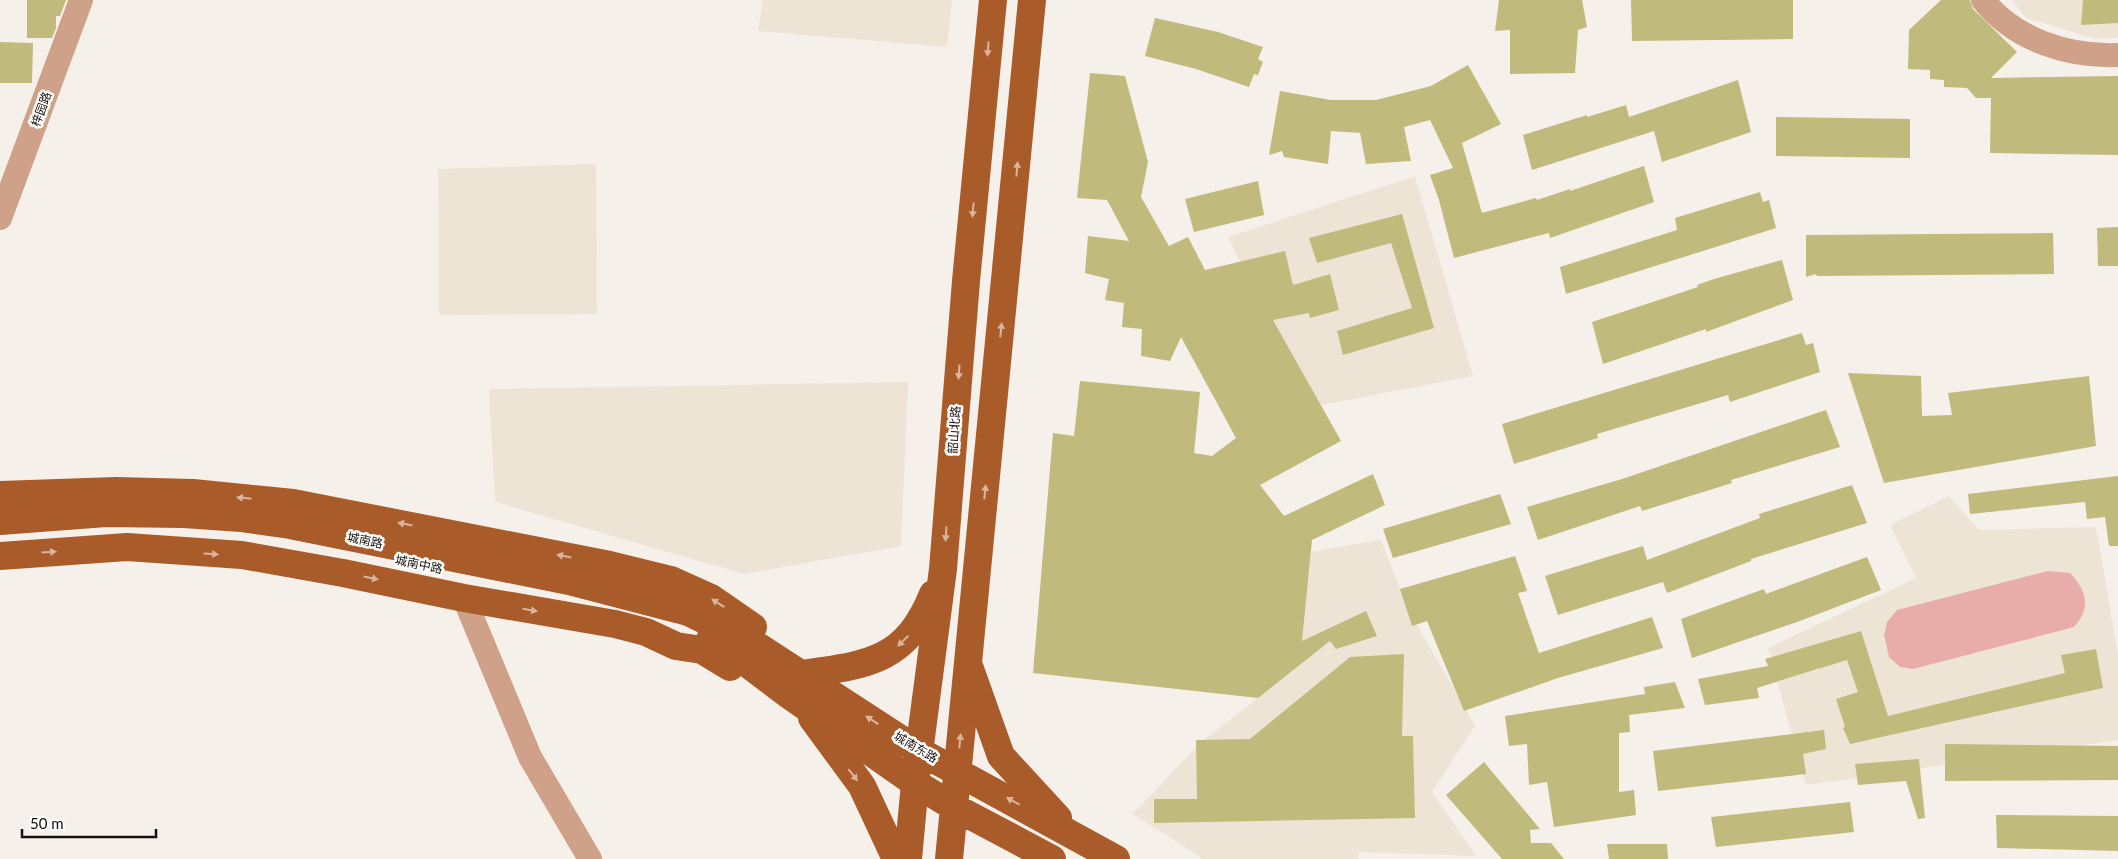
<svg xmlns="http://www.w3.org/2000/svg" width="2118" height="859" viewBox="0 0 2118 859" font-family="Lato,'Noto Sans SC',sans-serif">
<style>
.built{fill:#eee4d6}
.green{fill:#e8ada9}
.building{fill:#c0bb7c}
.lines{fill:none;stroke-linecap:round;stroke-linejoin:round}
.minor{stroke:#cea188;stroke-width:24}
.major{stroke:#aa5b2a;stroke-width:28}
.oneway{fill:#d9b59e}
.labels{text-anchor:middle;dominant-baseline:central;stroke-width:5;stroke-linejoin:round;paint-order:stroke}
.street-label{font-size:12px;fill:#12100e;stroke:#fffefc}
</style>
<rect width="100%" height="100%" fill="#f5f0e9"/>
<path class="built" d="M 763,0 L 952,0 L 947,47 L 758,31 Z
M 2012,0 L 2118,0 L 2118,38 L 2095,39 L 2026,18 Z
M 596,164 L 597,314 L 439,315 L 438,169 Z
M 1415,176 L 1473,376 L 1311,407 L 1228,237 Z
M 908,382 L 901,546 L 744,574 L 495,502 L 489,389 Z
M 1949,496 L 1979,530 L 2096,527 L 2118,655 L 2118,740 L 1806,785 L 1768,648 L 1916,578 L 1890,525 Z
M 1381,540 L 1408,609 L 1475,726 L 1432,792 L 1476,856 L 1359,852 L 1358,859 L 1203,859 L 1133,814 L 1200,743 L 1299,666 L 1311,552 Z"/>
<path class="green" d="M 2048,571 L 2070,573 C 2086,590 2092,608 2074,627 L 1913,669 L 1900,667 L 1889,657 L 1884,635 L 1887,622 L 1897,610 Z"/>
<path class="building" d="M 27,0 L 66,0 L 60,16 L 56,16 L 56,28 L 52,38 L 27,38 Z
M 1499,0 L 1582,0 L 1587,27 L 1578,30 L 1575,73 L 1510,74 L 1510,30 L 1495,31 Z
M 1631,0 L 1793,0 L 1793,39 L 1632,41 Z
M 1941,0 L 1970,0 L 1973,9 L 2017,52 L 1991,78 L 2118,76 L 2118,155 L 1990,153 L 1991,98 L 1976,98 L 1967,88 L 1944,87 L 1944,80 L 1930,79 L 1930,70 L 1908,69 L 1909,30 Z
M 2083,0 L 2118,0 L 2118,23 L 2081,25 Z
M 1155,18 L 1218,32 L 1263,47 L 1258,59 L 1263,62 L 1258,75 L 1254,74 L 1249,87 L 1196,69 L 1145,56 Z
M 0,42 L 33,43 L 32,83 L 0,83 Z
M 1468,65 L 1501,124 L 1462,143 L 1482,213 L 1536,198 L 1537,200 L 1570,189 L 1570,191 L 1644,166 L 1654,202 L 1550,238 L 1549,233 L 1454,258 L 1439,200 L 1430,175 L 1453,168 L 1430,120 L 1404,127 L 1411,161 L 1366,164 L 1360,133 L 1331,131 L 1328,164 L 1284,157 L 1282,151 L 1269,155 L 1280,91 L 1331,100 L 1376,100 L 1431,86 Z
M 1090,73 L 1125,76 L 1148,162 L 1141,197 L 1169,246 L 1188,237 L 1205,270 L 1285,251 L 1293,285 L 1330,274 L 1339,310 L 1310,318 L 1309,313 L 1273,320 L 1341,441 L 1260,485 L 1284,516 L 1373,474 L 1385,505 L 1312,540 L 1302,641 L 1366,611 L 1377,636 L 1336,649 L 1330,641 L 1258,698 L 1033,673 L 1053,433 L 1074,436 L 1080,381 L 1200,392 L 1194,453 L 1212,456 L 1236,438 L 1181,337 L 1170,361 L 1141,356 L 1142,329 L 1122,327 L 1124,303 L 1105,300 L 1109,279 L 1085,273 L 1088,236 L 1129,241 L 1107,200 L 1077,198 Z
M 1738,80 L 1751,132 L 1662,162 L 1654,131 L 1532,170 L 1523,135 L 1587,115 L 1587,117 L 1626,105 L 1629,117 Z
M 1776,117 L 1910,119 L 1910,158 L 1776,156 Z
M 1258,181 L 1264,215 L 1194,232 L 1185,199 Z
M 1760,192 L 1763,202 L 1769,200 L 1776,228 L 1566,294 L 1560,267 L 1677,230 L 1675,218 Z
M 1402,214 L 1434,328 L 1343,355 L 1337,331 L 1412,308 L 1391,243 L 1317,263 L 1309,238 Z
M 2118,227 L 2118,266 L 2098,266 L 2097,228 Z
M 2053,233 L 2054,274 L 1817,276 L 1816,274 L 1806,277 L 1806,235 Z
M 1782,260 L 1793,300 L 1706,332 L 1706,329 L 1603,364 L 1592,322 L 1698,287 L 1697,285 L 1714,279 Z
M 1802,333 L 1806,345 L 1813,343 L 1820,372 L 1730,402 L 1728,395 L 1597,434 L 1598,438 L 1514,464 L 1502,424 Z
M 1848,373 L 1921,376 L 1922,416 L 1952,415 L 1948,393 L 2089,376 L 2096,446 L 1884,483 Z
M 1826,410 L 1840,447 L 1731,480 L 1732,483 L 1642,511 L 1640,506 L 1538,540 L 1527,507 L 1622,479 Z
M 2118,476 L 2118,546 L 2109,546 L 2105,517 L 2087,519 L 2085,502 L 1970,514 L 1968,494 Z
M 1852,485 L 1867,523 L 1751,559 L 1751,561 L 1667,593 L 1663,582 L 1558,615 L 1545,576 L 1643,546 L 1647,560 L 1760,518 L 1759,514 Z
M 1500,494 L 1511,524 L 1393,558 L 1383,529 Z
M 1515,556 L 1527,591 L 1518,593 L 1539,653 L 1652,617 L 1663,648 L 1558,678 L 1464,711 L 1427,621 L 1412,626 L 1400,589 Z
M 1867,557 L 1881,590 L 1797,622 L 1692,658 L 1681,619 L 1764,589 L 1766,594 Z
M 1861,631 L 1888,716 L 2065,673 L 2061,655 L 2096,649 L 2103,688 L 1850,744 L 1843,728 L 1845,727 L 1836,699 L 1858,692 L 1847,660 L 1818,669 L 1817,667 L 1817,669 L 1757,688 L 1759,698 L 1705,705 L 1698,679 L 1768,666 L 1765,659 Z
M 1404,654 L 1402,736 L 1413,736 L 1415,818 L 1154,823 L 1154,799 L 1197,799 L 1196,740 L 1250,739 L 1350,657 Z
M 1675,682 L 1685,708 L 1629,715 L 1630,732 L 1619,733 L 1619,792 L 1634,790 L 1636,815 L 1554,827 L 1547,782 L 1529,785 L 1527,744 L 1509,746 L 1505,716 L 1645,694 L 1644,687 Z
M 1824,730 L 1826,749 L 1803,754 L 1806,774 L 1658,791 L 1653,751 Z
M 1945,744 L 2118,746 L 2118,780 L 1945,781 Z
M 1919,759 L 1925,818 L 1918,819 L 1906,781 L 1858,785 L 1855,764 Z
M 1484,762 L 1540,829 L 1530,830 L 1531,843 L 1551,843 L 1564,859 L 1502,859 L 1446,795 Z
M 1850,802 L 1854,832 L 1716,847 L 1711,817 Z
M 1996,815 L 2118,816 L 2118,851 L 1997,848 Z
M 1607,844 L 1667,844 L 1668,859 L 1609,859 Z"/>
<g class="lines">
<path class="minor" d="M 1983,0 C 2015,40 2068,57 2118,55
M 0,218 L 81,0
M 464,598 L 530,757 L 590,859"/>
<path class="major" d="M 0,495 L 116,491 L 193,493 L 293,503 L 610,565 L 671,580 L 711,598 L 753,627
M 0,521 L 106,513 L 184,514 L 241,518 L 290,525 L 569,581 L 688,612 L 756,645 L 919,751 L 1116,859
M 0,556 L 127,547 L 242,555 L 343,573 L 464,598 L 615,624 L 646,632 L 676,646 L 702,650 L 730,667
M 711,636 L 789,695 L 915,783 L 954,807 L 1052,859
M 970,669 L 1001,756 L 1058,818
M 801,674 C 867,665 906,662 933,594
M 812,718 L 862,786 L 896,859
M 908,859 L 915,783 L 943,569 L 966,281 L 993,0
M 949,859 L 1032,0"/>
</g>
<defs><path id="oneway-solid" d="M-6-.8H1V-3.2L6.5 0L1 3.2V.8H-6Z" transform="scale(1.25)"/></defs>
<g class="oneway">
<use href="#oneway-solid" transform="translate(988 49) rotate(95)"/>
<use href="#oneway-solid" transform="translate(1017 169) rotate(-85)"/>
<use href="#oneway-solid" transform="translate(973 210) rotate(95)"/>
<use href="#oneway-solid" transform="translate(1001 330) rotate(-84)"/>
<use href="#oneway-solid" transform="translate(959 372) rotate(94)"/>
<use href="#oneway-solid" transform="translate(985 492) rotate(-84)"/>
<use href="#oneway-solid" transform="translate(244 498) rotate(-174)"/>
<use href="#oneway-solid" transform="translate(405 524) rotate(-169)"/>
<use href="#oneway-solid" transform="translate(946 534) rotate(94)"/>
<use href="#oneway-solid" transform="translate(49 552) rotate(-4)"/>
<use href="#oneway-solid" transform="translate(211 554) rotate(3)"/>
<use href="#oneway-solid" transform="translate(564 556) rotate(-169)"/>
<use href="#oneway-solid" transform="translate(371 578) rotate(12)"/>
<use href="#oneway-solid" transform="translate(718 603) rotate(-147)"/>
<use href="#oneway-solid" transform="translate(530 610) rotate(10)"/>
<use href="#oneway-solid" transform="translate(903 641) rotate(136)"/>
<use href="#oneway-solid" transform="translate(872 720) rotate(-147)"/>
<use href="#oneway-solid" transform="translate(960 741) rotate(-84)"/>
<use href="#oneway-solid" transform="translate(853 775) rotate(52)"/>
<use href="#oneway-solid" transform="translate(1013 801) rotate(-151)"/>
</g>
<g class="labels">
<g class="street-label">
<text transform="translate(41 109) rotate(-70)">梓园路</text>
<text transform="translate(954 430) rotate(-86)">韶山北路</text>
<text transform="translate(365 540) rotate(12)">城南路</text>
<text transform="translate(419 564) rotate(12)">城南中路</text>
<text transform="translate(916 747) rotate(31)">城南东路</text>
</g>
</g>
<path d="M22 829v8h134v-8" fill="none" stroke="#12100e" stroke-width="2.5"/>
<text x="30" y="829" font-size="15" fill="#12100e" stroke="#fffefc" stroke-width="4" paint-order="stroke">50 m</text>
</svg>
